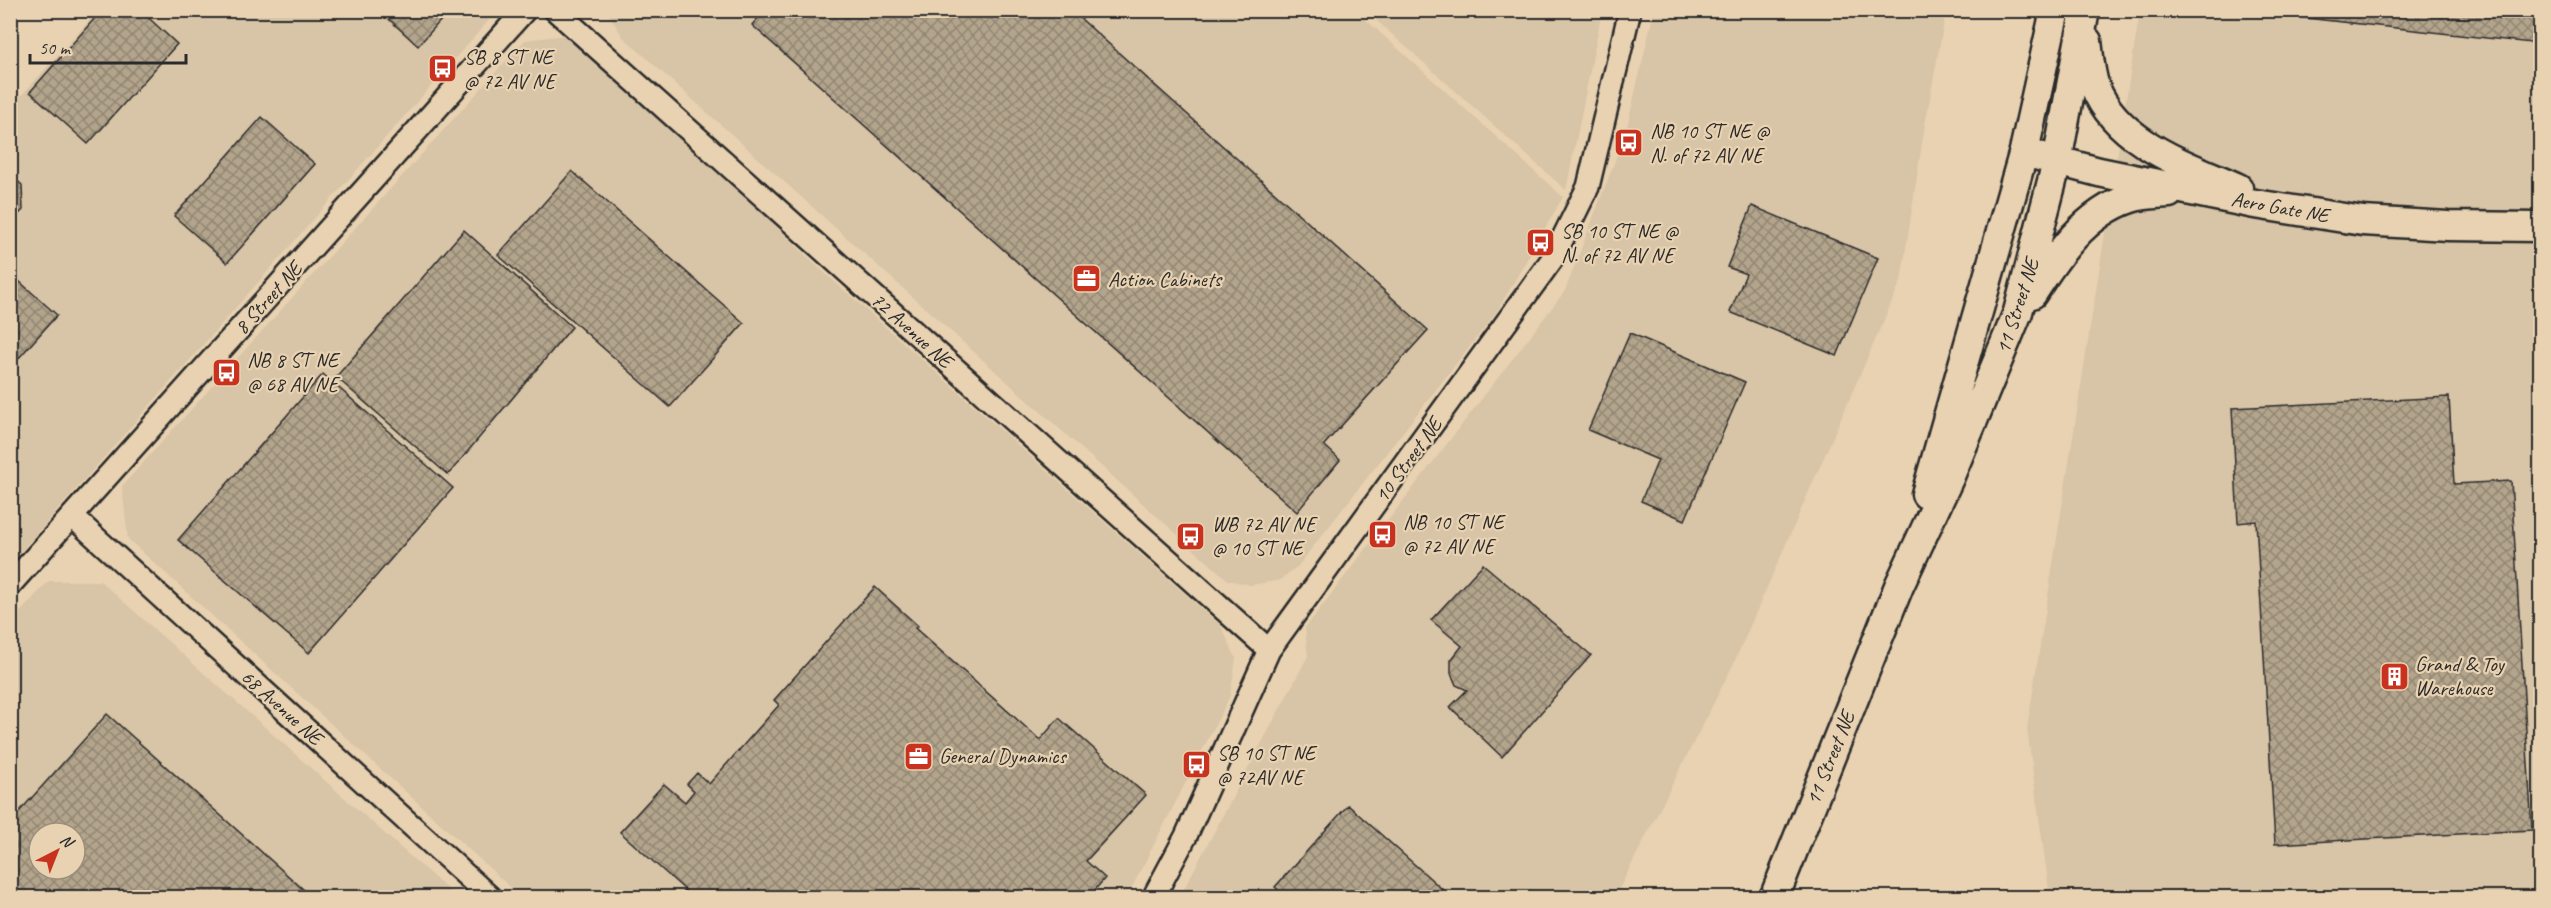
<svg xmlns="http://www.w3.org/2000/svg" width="2551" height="908" viewBox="0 0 2551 908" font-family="Caveat,sans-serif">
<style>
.built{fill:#d8c4a6;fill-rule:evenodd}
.building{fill:url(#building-cross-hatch);stroke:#2b2b2b;stroke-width:1.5;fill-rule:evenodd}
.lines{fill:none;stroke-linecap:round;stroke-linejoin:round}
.street-casing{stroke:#2b2b2b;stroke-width:26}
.secondary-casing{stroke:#2b2b2b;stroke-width:33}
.street{stroke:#e8d2b1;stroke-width:21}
.secondary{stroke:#e8d2b1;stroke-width:28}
.labels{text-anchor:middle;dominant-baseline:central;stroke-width:4.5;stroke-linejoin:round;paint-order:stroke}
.poi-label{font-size:21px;fill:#2b2b2b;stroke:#e8d2b1;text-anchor:start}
.street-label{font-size:21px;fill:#2b2b2b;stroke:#e8d2b1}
</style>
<defs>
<pattern id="building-cross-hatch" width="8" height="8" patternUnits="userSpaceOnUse" patternTransform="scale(1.5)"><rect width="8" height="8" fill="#b3a48c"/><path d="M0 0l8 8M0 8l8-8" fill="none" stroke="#928673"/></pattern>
</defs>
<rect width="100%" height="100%" fill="#e8d2b1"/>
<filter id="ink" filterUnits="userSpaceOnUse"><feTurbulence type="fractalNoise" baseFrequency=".0167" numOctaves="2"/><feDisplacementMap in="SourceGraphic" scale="12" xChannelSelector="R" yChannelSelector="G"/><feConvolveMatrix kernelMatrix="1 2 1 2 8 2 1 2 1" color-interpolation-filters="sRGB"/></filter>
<g filter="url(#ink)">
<path class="built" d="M 606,10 L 1356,11 L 1563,197 L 1496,313 L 1298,566 L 1280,580 L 1251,585 L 1228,580 L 623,37 Z
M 98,11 L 497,11 L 11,563 L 11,88 L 21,96 Z
M 1366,11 L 1602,11 L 1566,190 Z
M 1654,11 L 1946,11 L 1924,130 L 1901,281 L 1733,665 L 1615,897 L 1179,898 L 1308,656 L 1305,628 L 1565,291 L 1626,132 Z
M 2140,11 L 2540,11 L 2540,897 L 2050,897 L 2027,729 Z
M 576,34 L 817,266 L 1221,626 L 1236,658 L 1230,696 L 1127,897 L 521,897 L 128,539 L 122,486 L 525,40 Z
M 49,581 L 100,581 L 456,897 L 11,897 L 10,623 ZM 39,833 L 75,833 L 75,869 L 39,869 Z"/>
<path class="building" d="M 102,10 L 140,10 L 177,44 L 88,144 L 30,92 Z
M 379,10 L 450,10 L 418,46 Z
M 765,10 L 1071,10 L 1428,330 L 1324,445 L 1340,460 L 1297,512 L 752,25 Z
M 2297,10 L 2540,10 L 2540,44 L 2297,17 Z
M 262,117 L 315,164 L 227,263 L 174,216 Z
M 572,171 L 744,323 L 670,407 L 498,255 Z
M 10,174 L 22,185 L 23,210 L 10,223 Z
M 1752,206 L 1878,258 L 1837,356 L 1730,312 L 1746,274 L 1727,267 Z
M 464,230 L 572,327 L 448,475 L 336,377 Z
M 10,273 L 57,315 L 10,368 Z
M 1630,333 L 1745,382 L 1685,520 L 1641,501 L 1658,460 L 1588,430 Z
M 323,374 L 453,488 L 309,653 L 178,540 Z
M 2449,397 L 2454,484 L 2511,481 L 2532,830 L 2275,844 L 2256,521 L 2238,523 L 2232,408 Z
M 1483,564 L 1591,655 L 1502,757 L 1450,707 L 1467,690 L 1456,685 L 1451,673 L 1451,660 L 1462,646 L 1431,620 Z
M 875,587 L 918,626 L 915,628 L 1040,740 L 1059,718 L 1146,795 L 1086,861 L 1105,878 L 1088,898 L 678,898 L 685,890 L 620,832 L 664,784 L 685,802 L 694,791 L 687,784 L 697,773 L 709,784 L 779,705 L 774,700 Z
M 107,714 L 313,898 L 10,898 L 10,822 ZM 39,833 L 75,833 L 75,869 L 39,869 Z
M 1348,805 L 1452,898 L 1287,898 L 1275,887 Z"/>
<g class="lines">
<defs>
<path id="street" d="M 555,10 L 1269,650
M 73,517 L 491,898
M 10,585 L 525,10
M 1153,898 L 1186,836 L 1269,650 L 1553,258 L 1588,187 L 1630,10"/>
<path id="secondary" d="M 2087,41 C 2089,56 2090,73 2095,87 C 2118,144 2187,165 2238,188
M 2039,156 L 2099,172 L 2255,204 L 2363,221 L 2448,226 L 2540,227
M 2032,294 C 2057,255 2085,213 2131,198 C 2143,194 2157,194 2169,193
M 1926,494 L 2024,151 L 2055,10
M 1774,898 L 1899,586 L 1950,476 L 2018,312 L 2057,162 L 2085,10"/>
</defs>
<use href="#street" class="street-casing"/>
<use href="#secondary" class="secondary-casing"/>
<use href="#street" class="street"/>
<use href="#secondary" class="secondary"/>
</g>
</g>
<defs>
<symbol id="bus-square" viewBox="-11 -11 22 22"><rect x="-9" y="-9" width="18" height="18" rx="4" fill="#c8321e" stroke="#e8d2b1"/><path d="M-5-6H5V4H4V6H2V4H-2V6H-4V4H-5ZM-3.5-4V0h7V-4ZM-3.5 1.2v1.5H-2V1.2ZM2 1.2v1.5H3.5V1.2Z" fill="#fff"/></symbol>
<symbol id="office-square" viewBox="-11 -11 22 22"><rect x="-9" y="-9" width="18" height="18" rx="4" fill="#c8321e" stroke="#e8d2b1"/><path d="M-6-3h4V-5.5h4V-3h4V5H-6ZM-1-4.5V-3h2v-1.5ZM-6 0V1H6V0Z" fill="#fff"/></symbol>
<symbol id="building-square" viewBox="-11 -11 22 22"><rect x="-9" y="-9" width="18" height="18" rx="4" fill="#c8321e" stroke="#e8d2b1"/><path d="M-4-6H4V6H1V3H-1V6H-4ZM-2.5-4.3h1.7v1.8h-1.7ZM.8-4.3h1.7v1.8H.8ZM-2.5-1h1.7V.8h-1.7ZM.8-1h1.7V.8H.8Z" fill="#fff"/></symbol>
</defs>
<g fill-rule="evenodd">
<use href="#bus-square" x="426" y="52" width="33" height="33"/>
<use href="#bus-square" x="1612" y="126" width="33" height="33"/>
<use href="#bus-square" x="1524" y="226" width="33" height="33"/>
<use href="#office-square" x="1070" y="262" width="33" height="33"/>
<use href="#bus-square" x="210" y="356" width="33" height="33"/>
<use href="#bus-square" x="1366" y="518" width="33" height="33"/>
<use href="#bus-square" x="1174" y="520" width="33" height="33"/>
<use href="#building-square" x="2378" y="660" width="33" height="33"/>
<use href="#office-square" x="902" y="740" width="33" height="33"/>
<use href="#bus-square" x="1180" y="748" width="33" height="33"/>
</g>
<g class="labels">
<g class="poi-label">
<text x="464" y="57">SB 8 ST NE<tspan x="464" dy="24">@ 72 AV NE</tspan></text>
<text x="1650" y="131">NB 10 ST NE @<tspan x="1650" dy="24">N. of 72 AV NE</tspan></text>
<text x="1561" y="231">SB 10 ST NE @<tspan x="1561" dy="24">N. of 72 AV NE</tspan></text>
<text x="1108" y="279">Action Cabinets</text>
<text x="247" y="360">NB 8 ST NE<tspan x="247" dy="24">@ 68 AV NE</tspan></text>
<text x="1403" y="522">NB 10 ST NE<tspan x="1403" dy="24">@ 72 AV NE</tspan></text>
<text x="1212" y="524">WB 72 AV NE<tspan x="1212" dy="24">@ 10 ST NE</tspan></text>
<text x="2415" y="664">Grand &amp; Toy<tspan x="2415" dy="24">Warehouse</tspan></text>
<text x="1217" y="753">SB 10 ST NE<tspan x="1217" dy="24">@ 72AV NE</tspan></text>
<text x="939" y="756">General Dynamics</text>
</g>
<g class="street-label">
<text transform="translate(2280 207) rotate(10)">Aero Gate NE</text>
<text transform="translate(268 298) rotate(-48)">8 Street NE</text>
<text transform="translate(2017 306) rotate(-72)">11 Street NE</text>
<text transform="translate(912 330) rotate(42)">72 Avenue NE</text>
<text transform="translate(1408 460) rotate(-54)">10 Street NE</text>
<text transform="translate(282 707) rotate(42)">68 Avenue NE</text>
<text transform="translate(1830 758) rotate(-68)">11 Street NE</text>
</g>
</g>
<rect width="2551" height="908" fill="none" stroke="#e8d2b1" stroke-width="36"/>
<rect x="18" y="18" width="2515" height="872" fill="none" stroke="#2b2b2b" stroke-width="2" filter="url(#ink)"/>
<g transform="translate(57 851) rotate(42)"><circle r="28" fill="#e8d2b1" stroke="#9c8f7b" stroke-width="1.5"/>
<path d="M0-4.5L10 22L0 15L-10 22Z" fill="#c8321e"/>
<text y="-9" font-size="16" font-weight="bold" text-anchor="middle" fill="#2b2b2b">N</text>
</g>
<path d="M30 54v9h156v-9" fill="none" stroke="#2b2b2b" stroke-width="3"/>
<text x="39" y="54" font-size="18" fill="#2b2b2b" stroke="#e8d2b1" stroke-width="4.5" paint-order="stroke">50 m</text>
</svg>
